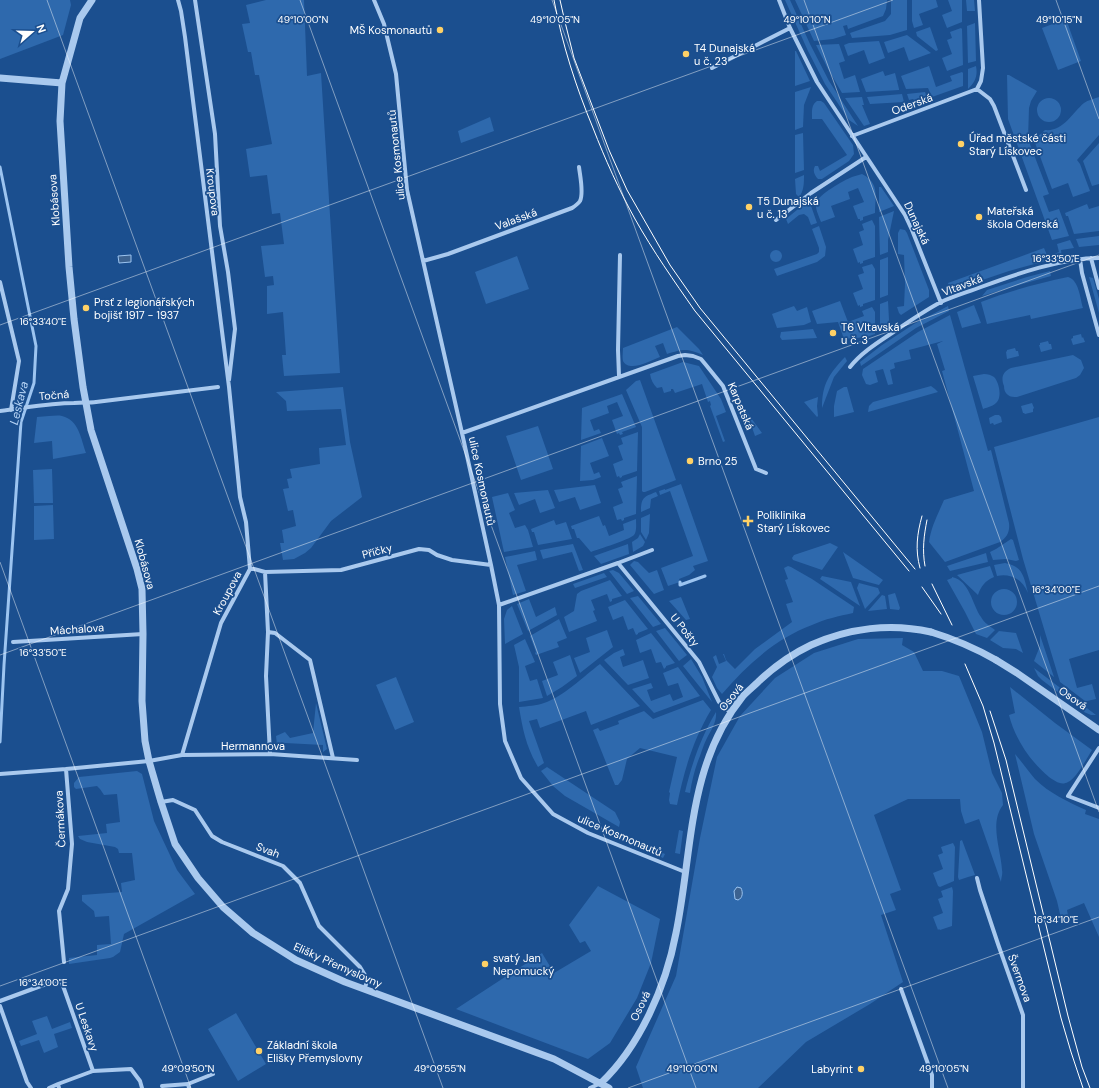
<svg xmlns="http://www.w3.org/2000/svg" width="1099" height="1088" viewBox="0 0 1099 1088" font-family="'DM Sans',sans-serif">
<style>
.green{fill:#2e69ad}
.water{fill:#3c6290;stroke:#9cc4f0}
.lines{fill:none;stroke-linecap:round;stroke-linejoin:round}
.stream{stroke:#9cc4f0;stroke-width:3}
.minor{stroke:#a9c9ee;stroke-width:4}
.tertiary{stroke:#a9c9ee;stroke-width:7}
.tram{stroke:#fff;stroke-width:1}
.tertiary-bridge{stroke:#a9c9ee;stroke-width:7}
.ticks{fill:none;stroke:#fff;stroke-width:1;stroke-opacity:0.45}
.poi-dot{fill:#ffd166;stroke:#1b4f8f;stroke-width:1.5}
.labels{text-anchor:middle;dominant-baseline:central;stroke-width:3.5;stroke-linejoin:round;paint-order:stroke}
.poi-label{font-size:11px;fill:#fff;stroke:#1b4f8f;text-anchor:start}
.street-label{font-size:11px;fill:#fff;stroke:#1b4f8f}
.water-label{font-size:12px;font-style:italic;fill:#b5d3f5;stroke:#1b4f8f}
.ticks-label{font-size:10px;text-anchor:middle;fill:#fff;stroke:#1b4f8f;stroke-width:3.5;stroke-linejoin:round;paint-order:stroke}
</style>
<rect width="100%" height="100%" fill="#1b4f8f"/>
<path class="green" d="M 0,0 L 70,0 L 71,5 L 63,35 L 0,59 Z
M 266,0 L 304,0 L 307,76 L 321,73 L 340,373 L 284,376 L 282,355 L 286,355 L 283,312 L 267,314 L 267,286 L 274,285 L 273,276 L 265,277 L 261,246 L 284,244 L 280,213 L 272,214 L 267,175 L 250,177 L 246,149 L 272,144 L 259,75 L 255,75 L 251,52 L 248,52 L 242,24 L 250,23 L 246,5 Z
M 785,0 L 790,0 L 810,44 L 829,81 L 858,126 L 849,120 L 825,84 L 808,51 Z
M 795,0 L 887,0 L 886,9 L 883,16 L 848,29 L 847,25 L 843,26 L 846,35 L 833,39 L 814,41 Z
M 891,0 L 907,0 L 907,30 L 890,35 L 852,38 L 850,33 L 885,21 L 891,14 Z
M 912,0 L 936,0 L 938,7 L 919,14 L 923,25 L 914,28 L 912,21 Z
M 948,0 L 962,0 L 962,22 L 947,28 L 942,15 L 952,11 Z
M 966,0 L 974,0 L 975,11 L 967,11 Z
M 1066,19 L 1081,61 L 1058,70 L 1042,28 Z
M 975,23 L 976,61 L 968,63 L 967,26 Z
M 930,27 L 938,50 L 936,51 L 917,36 L 916,32 Z
M 961,28 L 962,29 L 963,65 L 947,71 L 942,58 L 952,54 L 947,40 L 952,38 L 950,32 Z
M 907,35 L 931,53 L 909,61 L 904,47 L 888,53 L 884,42 Z
M 879,41 L 885,58 L 869,64 L 864,50 L 848,56 L 844,45 L 849,43 Z
M 839,44 L 845,61 L 839,63 L 844,79 L 855,75 L 860,92 L 842,93 L 828,69 L 816,45 Z
M 795,51 L 796,51 L 810,81 L 795,86 Z
M 929,66 L 936,87 L 952,81 L 950,76 L 962,72 L 963,73 L 963,86 L 932,97 L 928,88 L 906,89 L 901,76 Z
M 976,66 C 978,76 975,82 968,89 L 968,69 Z
M 883,71 L 885,76 L 895,73 L 899,89 L 899,90 L 866,92 L 861,79 Z
M 1007,75 L 1009,75 L 1037,91 L 1031,101 L 1029,108 L 1028,139 L 1049,194 L 1043,196 L 1049,212 L 1059,209 L 1069,236 L 1052,240 L 1008,119 Z
M 811,87 L 804,105 L 803,127 L 795,130 L 795,92 Z
M 925,92 L 929,103 L 919,107 L 916,100 L 914,100 L 913,99 L 909,100 L 907,94 Z
M 902,94 L 904,102 L 870,104 L 867,97 Z
M 862,97 L 864,105 L 862,105 L 870,124 L 864,126 L 845,98 Z
M 1099,97 L 1099,135 L 1077,160 L 1080,164 L 1090,191 L 1073,197 L 1068,183 L 1052,189 L 1034,140 L 1045,130 C 1063,132 1072,113 1084,103 C 1088,100 1094,99 1099,97 Z
M1037 110a12 12 0 1 1 24 0a12 12 0 1 1-24 0Z
M 817,101 L 821,101 L 824,103 L 853,145 L 854,154 L 849,161 L 822,179 L 818,179 C 815,176 812,171 815,166 L 818,166 L 820,171 L 847,155 L 822,119 L 812,119 C 812,112 811,105 817,101 Z
M 490,117 L 494,131 L 461,143 L 458,131 Z
M 803,133 L 804,170 L 795,173 L 795,135 Z
M 1099,143 L 1099,184 L 1092,186 L 1083,161 Z
M 862,174 C 880,183 875,196 875,213 L 863,217 L 863,220 L 860,221 L 860,219 L 858,219 L 853,206 L 864,202 L 858,188 L 848,192 L 850,199 L 831,206 L 835,217 L 821,222 C 819,216 815,209 816,203 C 818,195 844,180 852,177 C 855,176 859,175 862,174 Z
M 804,175 C 804,183 804,191 799,197 L 796,194 L 795,179 Z
M 879,187 L 881,187 L 894,206 L 879,212 Z
M 809,200 L 817,223 L 811,225 L 808,217 L 804,214 L 799,215 L 788,224 L 786,219 Z
M 1087,204 L 1089,209 L 1099,206 L 1099,231 L 1074,234 L 1068,216 L 1066,216 L 1065,213 Z
M 894,211 L 888,240 L 888,252 L 880,255 L 879,217 Z
M 872,220 L 875,226 L 875,257 L 863,261 L 863,263 L 860,264 L 860,262 L 858,263 L 853,249 L 863,245 L 859,232 L 864,230 L 862,224 Z
M 819,226 L 826,247 L 825,256 L 817,262 L 777,276 L 774,269 L 817,254 L 819,252 L 819,248 L 812,229 Z
M 900,229 L 905,230 L 907,233 L 929,290 L 929,297 L 901,315 L 899,313 L 897,307 L 904,306 L 905,284 L 904,255 L 898,254 L 898,233 Z
M 1099,236 L 1099,245 L 1079,247 L 1076,239 Z
M 1070,240 L 1074,248 L 1061,250 L 1062,258 L 1055,259 L 1054,254 L 1059,252 L 1057,244 Z
M 1044,248 L 1049,260 L 1009,271 L 950,291 L 948,283 Z
M770 256a6 6 0 1 1 12 0a6 6 0 1 1-12 0Z
M 517,256 L 529,289 L 486,304 L 475,272 Z
M 888,257 L 888,295 L 880,298 L 880,260 Z
M 872,264 L 875,269 L 875,300 L 863,304 L 863,306 L 860,307 L 860,305 L 858,306 L 853,293 L 863,289 L 858,275 L 864,273 L 862,267 Z
M 1050,271 L 1051,276 L 1015,286 L 982,296 L 987,290 L 1027,277 Z
M 1068,277 C 1079,280 1080,298 1083,308 L 1031,319 L 1030,315 L 987,324 L 981,302 C 1010,291 1039,283 1068,277 Z
M 1089,277 L 1093,278 L 1099,299 L 1099,313 Z
M 840,301 L 848,322 L 864,316 L 862,311 L 872,307 L 875,312 L 875,334 L 867,337 L 844,339 L 838,322 L 817,324 L 812,311 Z
M 888,301 L 889,320 L 887,325 L 880,332 L 880,304 Z
M 974,305 L 981,323 L 962,328 L 957,312 Z
M 794,306 L 797,311 L 807,307 L 811,322 L 804,325 L 777,328 L 772,314 Z
M 948,306 L 949,311 L 916,328 L 861,366 L 860,362 L 882,345 L 914,324 Z
M 950,315 L 988,451 L 991,450 L 1009,523 C 1010,532 1007,537 1000,542 L 945,562 L 929,542 C 931,527 938,514 944,500 L 974,491 L 942,371 L 945,370 L 937,344 L 943,341 L 909,350 L 911,359 L 894,363 L 895,368 L 890,370 L 893,384 L 888,385 L 883,369 L 875,371 L 878,382 L 870,385 L 866,384 L 862,375 L 863,369 L 918,332 Z
M 677,327 L 699,349 L 703,355 C 687,348 683,349 667,354 L 663,343 L 655,346 L 660,357 C 652,360 629,373 623,361 C 622,357 623,352 623,348 Z
M 813,329 L 817,338 L 782,340 L 780,337 L 781,332 Z
M 1081,334 L 1082,338 L 1083,337 L 1085,342 L 1073,345 L 1071,339 L 1073,338 L 1073,336 Z
M 1048,341 L 1049,344 L 1051,344 L 1052,349 L 1041,352 L 1039,345 L 1040,345 L 1040,343 Z
M 1015,348 L 1016,351 L 1018,351 L 1019,356 L 1007,359 L 1006,352 L 1007,351 L 1007,350 Z
M 1073,355 L 1081,360 L 1084,368 L 1080,375 L 1076,378 L 1017,397 C 1014,397 1010,397 1008,395 C 1005,393 1004,390 1004,386 C 1001,378 1002,372 1011,368 Z
M 845,357 L 847,361 L 834,377 L 822,408 C 822,384 829,374 845,357 Z
M 683,362 L 699,366 L 721,399 L 726,412 L 716,416 L 726,444 L 725,441 L 723,442 L 710,406 L 711,405 L 710,401 L 708,402 L 702,384 L 675,393 L 673,389 L 671,389 L 671,391 L 664,393 L 662,387 L 657,388 C 653,384 651,380 650,374 Z
M 984,374 C 988,374 991,375 994,377 C 999,382 1002,396 997,402 C 994,406 988,407 983,409 L 973,376 Z
M 640,380 L 676,480 L 645,492 L 643,492 L 642,491 L 642,427 L 626,390 L 636,381 Z
M 931,386 L 935,389 L 938,392 L 868,412 L 869,406 L 873,402 Z
M 343,387 L 350,442 L 362,497 L 331,521 L 311,548 L 305,553 L 294,559 L 283,560 L 280,543 L 284,543 L 282,530 L 296,526 L 293,510 L 288,511 L 283,489 L 289,488 L 287,479 L 292,478 L 290,469 L 320,464 L 319,448 L 346,445 L 341,409 L 287,411 L 286,401 L 276,392 Z
M 844,387 L 847,387 L 854,412 L 834,417 L 834,406 L 837,391 Z
M 730,389 L 762,433 L 755,436 L 748,416 L 740,418 Z
M 622,394 L 636,427 L 622,432 L 623,434 L 620,435 L 619,433 L 617,434 L 612,420 L 623,416 L 617,402 L 607,406 L 609,413 L 590,420 L 594,431 L 599,429 L 601,433 L 581,440 L 582,408 Z
M 818,397 L 817,406 L 818,416 L 817,417 L 804,402 Z
M 1032,403 L 1034,408 L 1033,409 L 1033,412 L 1025,414 L 1024,413 L 1023,413 L 1021,406 Z
M 995,415 L 999,415 L 1001,417 L 1002,422 L 994,425 L 993,423 L 990,424 L 989,418 Z
M 49,416 C 53,416 58,415 62,416 C 79,420 81,439 86,453 L 53,459 L 52,441 L 34,443 L 37,417 Z
M 1099,417 L 1099,650 L 1069,659 L 1077,688 L 1092,684 L 1096,699 L 1087,701 L 1085,701 L 1060,682 L 1023,559 L 994,447 Z
M 538,426 L 553,469 L 521,480 L 506,436 Z
M 638,432 L 637,471 L 622,476 L 622,477 L 620,478 L 619,476 L 617,477 L 613,464 L 623,460 L 618,446 L 623,444 L 621,438 Z
M 602,438 L 609,456 L 590,463 L 594,474 L 599,472 L 601,477 L 593,480 L 580,481 L 581,446 Z
M 52,469 L 53,503 L 34,503 L 33,470 Z
M 637,476 L 636,514 L 624,518 L 624,520 L 622,521 L 621,519 L 617,520 L 613,507 L 623,503 L 618,489 L 623,487 L 621,482 Z
M 681,484 L 708,561 L 693,566 L 695,570 L 689,575 L 679,579 L 680,582 L 668,586 L 661,568 L 693,556 L 670,491 L 660,495 L 659,491 L 665,489 L 665,490 Z
M 595,485 L 601,503 L 580,510 L 575,497 L 559,502 L 554,490 Z
M 548,490 L 555,508 L 540,513 L 535,499 L 519,505 L 514,493 Z
M 656,492 L 658,496 L 651,499 L 650,508 L 641,512 C 641,498 643,497 656,492 Z
M 508,493 L 515,510 L 509,513 L 515,528 L 525,525 L 528,530 L 533,547 L 504,552 L 492,497 Z
M 53,505 L 54,539 L 34,540 L 34,506 Z
M 650,514 L 649,533 L 646,540 L 641,532 L 641,518 Z
M 599,516 L 603,526 L 605,525 L 609,536 L 624,530 L 623,524 L 636,519 C 636,524 637,531 634,535 C 629,540 599,549 591,552 L 579,538 L 577,538 L 574,529 L 572,529 L 571,526 Z
M 554,520 L 556,525 L 566,522 L 572,539 L 538,545 L 534,532 L 532,532 L 531,529 Z
M 640,534 L 645,542 L 643,546 L 633,552 L 632,542 L 638,538 Z
M 1011,539 L 1013,540 L 1019,560 L 1016,561 L 1006,559 L 993,560 L 990,552 L 996,549 Z
M 830,543 L 838,547 L 822,570 L 793,560 L 792,558 L 794,555 Z
M 573,544 L 583,570 L 579,571 L 572,552 L 543,559 L 540,550 Z
M 628,544 L 629,554 L 601,564 L 594,556 Z
M 535,551 L 537,560 L 517,565 L 526,591 L 513,595 L 505,557 Z
M 843,552 L 883,580 L 879,585 L 853,578 Z
M 986,553 L 988,562 L 950,571 L 947,566 Z
M 634,561 L 638,562 L 649,573 L 657,570 L 664,590 L 654,594 L 630,565 Z
M 1005,563 C 1023,566 1024,577 1028,593 C 1023,580 1011,573 997,576 L 994,565 Z
M 788,566 L 791,567 L 812,579 L 854,607 L 853,613 C 839,616 825,619 812,625 C 775,639 747,665 722,694 L 717,688 L 712,677 L 717,667 L 713,657 L 716,655 L 719,664 L 726,661 L 723,654 L 724,654 L 726,660 L 735,669 L 755,649 L 792,622 L 786,604 L 793,602 L 785,580 L 788,579 L 784,568 Z
M 990,566 L 994,577 C 985,581 981,586 978,595 L 957,575 Z
M 613,570 L 619,573 L 634,591 L 627,594 L 609,571 Z
M 604,573 L 607,577 L 575,588 L 573,584 Z
M 822,576 L 851,582 L 860,606 L 820,579 Z
M 952,577 C 970,581 972,604 981,617 C 984,623 990,626 995,630 L 987,638 L 976,634 L 965,612 L 947,580 L 952,578 Z
M 610,580 L 622,596 L 612,599 L 612,601 L 610,602 L 607,594 L 591,600 L 595,610 L 593,611 L 597,621 L 569,632 L 564,617 L 574,611 L 577,594 L 581,591 Z
M 859,583 L 878,588 L 880,593 L 865,609 L 857,588 Z
M991 602a13 13 0 1 1 26 0a13 13 0 1 1-26 0Z
M 895,593 L 900,608 L 899,610 L 890,609 L 888,595 Z
M 882,595 L 885,596 L 887,609 L 868,611 Z
M 638,596 L 661,624 L 653,627 L 630,598 Z
M 681,597 L 690,619 L 686,620 L 669,601 Z
M 529,599 L 536,617 L 555,607 L 557,615 L 528,631 L 517,604 Z
M 625,600 L 648,629 L 638,633 L 638,634 L 636,635 L 633,628 L 628,630 L 623,616 L 613,620 L 608,607 Z
M 512,606 L 523,634 L 505,644 L 504,619 L 507,610 Z
M 559,619 L 567,638 L 557,642 L 559,647 L 536,655 L 535,653 L 536,652 L 530,636 Z
M 665,628 L 687,655 L 679,661 L 656,631 Z
M 607,630 L 613,647 L 580,673 L 574,658 L 590,652 L 586,638 Z
M 999,631 L 1016,633 L 1023,653 L 1016,649 L 1003,648 L 990,640 Z
M 651,633 L 675,663 L 666,666 L 666,667 L 664,669 L 661,662 L 656,663 L 651,649 L 640,653 L 636,640 Z
M 1040,635 L 1054,677 L 1034,661 L 1040,646 Z
M 903,638 L 902,645 L 914,652 L 923,671 L 942,671 L 959,676 L 982,732 L 992,773 L 1002,793 L 1003,805 C 989,823 1001,849 1002,870 C 1003,874 1001,878 1001,882 L 979,819 L 965,824 L 961,811 L 960,799 L 908,799 L 874,815 L 901,890 L 890,894 L 896,910 L 881,915 L 903,982 L 870,1004 L 806,1042 L 758,1088 L 643,1088 L 636,1067 L 676,976 L 700,838 L 717,757 L 740,716 L 775,678 L 814,653 L 858,639 Z
M 525,639 L 535,662 L 525,666 L 530,681 L 537,679 L 543,698 L 519,702 L 519,667 L 514,645 Z
M 623,649 L 625,655 L 620,657 L 623,667 L 643,660 L 649,678 L 628,685 L 604,660 L 614,653 Z
M 570,655 L 577,676 L 562,687 L 547,696 L 542,681 L 558,675 L 553,662 Z
M 691,659 L 702,677 L 712,702 L 683,666 Z
M 600,664 L 640,706 L 591,725 L 586,711 L 540,728 L 537,719 L 529,721 L 544,763 L 538,767 C 526,746 523,731 519,707 C 528,706 536,706 544,703 C 563,697 584,676 600,664 Z
M 678,667 L 700,696 L 654,713 L 632,689 L 651,683 L 653,688 L 647,690 L 651,701 L 670,694 L 673,701 L 683,697 L 678,683 L 668,686 L 663,673 Z
M 1034,668 L 1096,715 L 1091,715 L 1084,712 L 1042,680 L 1038,676 Z
M 396,677 L 414,722 L 395,730 L 376,685 Z
M 1010,687 L 1055,723 L 1092,750 C 1087,758 1076,779 1068,782 C 1061,786 1055,781 1049,777 C 1030,761 1015,739 1009,715 L 1015,713 Z
M 703,700 L 711,710 C 693,740 684,771 677,805 L 670,804 L 669,800 L 670,793 L 669,792 L 677,757 L 640,748 L 627,759 L 622,780 L 618,785 L 615,785 L 593,730 L 598,728 L 600,731 L 619,724 L 618,721 L 644,711 L 653,719 Z
M 316,703 L 327,749 L 323,752 L 323,745 L 285,743 L 284,750 L 278,749 L 279,747 L 277,745 L 276,736 L 285,732 L 290,738 L 313,733 Z
M 716,712 C 717,722 711,730 707,738 C 704,744 702,750 700,756 C 695,768 692,780 690,793 L 685,792 C 692,763 701,737 716,712 Z
M 1015,754 C 1022,762 1028,771 1035,779 C 1049,793 1068,802 1086,810 L 1085,814 L 1099,819 L 1099,937 L 1084,903 L 1067,910 L 1069,921 L 1062,923 L 1057,901 L 1034,834 Z
M 547,767 L 615,812 L 620,822 L 619,827 L 565,796 L 553,786 L 541,771 Z
M 137,771 L 142,774 L 154,821 L 177,870 L 195,894 L 124,934 L 120,952 L 113,957 L 110,958 L 69,964 L 69,958 L 97,955 L 97,945 L 111,944 L 109,916 L 95,917 L 94,911 L 82,901 L 82,895 L 122,892 L 121,883 L 135,880 L 132,853 L 119,853 L 118,849 L 115,847 L 87,842 L 80,839 L 78,836 L 107,833 L 106,824 L 120,822 L 117,794 L 104,795 L 100,789 L 97,786 L 76,789 L 74,787 L 74,783 L 79,777 Z
M 679,830 L 683,831 L 680,854 L 675,853 Z
M 630,839 L 665,854 L 663,858 L 634,844 L 631,842 Z
M 962,840 L 975,875 L 968,877 L 959,880 L 958,877 L 960,841 Z
M 953,843 L 955,847 L 954,881 L 940,887 L 938,886 L 933,873 L 943,869 L 938,855 L 943,853 L 941,847 Z
M 598,886 L 660,919 L 651,963 L 637,998 L 610,1043 L 588,1059 L 456,1009 L 542,953 L 554,973 L 591,951 L 585,941 L 580,943 L 569,925 Z
M 952,887 L 953,891 L 952,926 L 940,930 L 939,929 L 938,930 L 933,917 L 943,913 L 938,899 L 943,897 L 941,891 Z
M 236,1013 L 266,1064 L 238,1081 L 208,1029 Z
M 47,1016 L 52,1029 L 70,1022 L 72,1028 L 54,1034 L 58,1047 L 44,1053 L 39,1040 L 21,1046 L 19,1041 L 37,1034 L 32,1021 Z"/>
<path class="water" d="M 131,255 L 131,262 L 119,263 L 118,256 Z
M 737,887 L 741,888 C 743,892 743,898 738,900 L 735,899 L 734,891 Z"/>
<g class="lines">
<path class="stream" d="M 0,167 L 36,346 L 34,383 L 21,422 L 4,665 L 0,742
M 680,582 L 680,585 L 705,576"/>
<path class="minor" d="M 178,0 L 181,11 L 185,37 L 229,387 L 240,497 L 246,522 L 250,569 L 221,623 L 182,755
M 195,0 L 215,134 L 220,226 L 228,272 L 235,329 L 229,380
M 374,0 L 384,24 L 396,74 L 407,190 L 462,433 L 491,565 L 499,605 L 500,704 L 505,741 L 521,778 L 553,814 L 588,833 L 685,872
M 779,0 L 790,28 L 817,82 L 905,215 L 912,230 L 941,303
M 712,68 L 790,28
M 977,89 L 990,99 L 994,106 L 1026,190
M 852,136 L 977,89 L 981,81 L 983,68 L 979,0
M 776,220 L 811,193 L 866,157
M 1091,258 L 1099,288
M 1080,259 L 1082,273 L 1099,335
M 423,261 L 448,254 L 572,208 C 575,206 578,204 580,201 C 584,193 580,176 579,167
M 0,282 L 19,361 L 11,410
M 850,367 C 861,353 877,343 892,333 C 908,322 924,311 941,302 C 954,296 968,292 981,287 C 1016,274 1062,258 1099,258
M 619,376 L 618,350 L 620,255
M 0,411 C 25,408 50,403 74,403 C 82,402 89,403 96,402 L 218,387
M 462,433 L 678,356 L 685,355 L 693,356 L 701,359 L 706,365 L 723,386 L 756,469 L 766,473
M 618,563 L 652,550
M 250,569 L 254,569 L 265,572 L 341,570 L 419,549 L 429,550 L 437,555 L 452,560 L 491,565
M 265,572 L 268,632 L 266,676 L 270,754
M 499,605 L 618,563 L 699,662 L 719,702 L 731,713
M 268,632 L 275,633 L 310,660 L 333,758
M 13,642 L 143,634
M 1099,748 L 1068,796 L 1099,808
M 0,774 L 66,769 L 149,761 L 182,755 L 270,754 L 357,760
M 161,802 L 173,800 L 195,810 L 212,836 L 222,842 L 283,866 L 300,883 L 319,926 L 360,967 L 368,980 L 364,989
M 977,878 L 980,890 L 998,944 L 1023,1015 L 1023,1088
M 64,962 L 59,911 L 68,889 L 72,844 L 66,769
M 901,989 L 932,1075 L 932,1088
M 0,1001 L 57,980 L 62,983 L 93,1071
M 0,1006 L 27,1082 L 31,1088
M 58,1084 L 93,1071 L 131,1069 L 140,1081 L 142,1088
M 162,1086 L 188,1084
M 49,1088 L 58,1084 L 59,1088
M 189,1088 L 188,1084 L 213,1074
M 590,1088 L 601,1083"/>
<path class="tertiary" d="M 92,0 L 80,18 L 62,83 L 60,121 L 69,267 L 74,319 L 83,387 L 91,430 L 137,569 L 142,589 L 143,634 L 142,701 L 145,741 L 149,761 L 161,802 L 175,844 L 198,878 L 223,907 L 253,933 L 296,960 L 345,982 L 554,1059 L 609,1088
M 0,78 L 62,83
M 996,660 L 1017,673 L 1099,730
M 601,1083 C 640,1046 666,986 676,933 C 693,850 687,765 743,696 C 748,691 754,686 759,681 C 775,666 792,654 811,645 C 849,628 891,623 931,632"/>
<path class="tram" d="M 554,0 C 562,44 576,87 593,128 C 605,159 619,190 635,219 C 653,251 674,281 695,311 L 909,571
M 560,0 L 565,22 L 574,58 L 609,150 L 627,190 L 670,265 L 700,308 L 915,569
M 925,566 C 922,550 924,535 927,520
M 920,568 C 915,550 917,534 922,516
M 932,584 L 952,625
M 922,587 L 941,614
M 965,664 L 983,706 L 994,743 L 1061,1018 L 1071,1052 L 1083,1088
M 990,711 L 1006,760 L 1068,1016 L 1082,1067 L 1090,1088"/>
<path class="tertiary-bridge" d="M 931,632 C 954,639 975,648 996,660"/>
</g>
<path class="ticks" d="M 47,0 L 443,1088M 300,0 L 696,1088M 552,0 L 948,1088M 804,0 L 1099,812M 1056,0 L 1099,119M 0,325 L 893,0M 0,562 L 191,1088M 0,655 L 1099,255M 0,986 L 1099,586M 628,1088 L 1099,917"/>
<g class="poi-dot">
<circle cx="440" cy="30" r="4"/>
<circle cx="686" cy="54" r="4"/>
<circle cx="961" cy="144" r="4"/>
<circle cx="749" cy="207" r="4"/>
<circle cx="979" cy="217" r="4"/>
<circle cx="86" cy="308" r="4"/>
<circle cx="833" cy="333" r="4"/>
<circle cx="690" cy="461" r="4"/>
<path d="M746 515h4v4h4v4h-4v4h-4v-4h-4v-4h4z"/>
<circle cx="485" cy="964" r="4"/>
<circle cx="259" cy="1051" r="4"/>
<circle cx="861" cy="1069" r="4"/>
</g>
<g class="labels">
<g class="poi-label">
<text x="432" y="30" text-anchor="end">MŠ Kosmonautů</text>
<text x="694" y="48">T4 Dunajská<tspan x="694" dy="13">u č. 23</tspan></text>
<text x="969" y="138">Úřad městské části<tspan x="969" dy="13">Starý Lískovec</tspan></text>
<text x="757" y="201">T5 Dunajská<tspan x="757" dy="13">u č. 13</tspan></text>
<text x="987" y="211">Mateřská<tspan x="987" dy="13">škola Oderská</tspan></text>
<text x="94" y="302">Prsť z legionářských<tspan x="94" dy="13">bojišť 1917 - 1937</tspan></text>
<text x="841" y="327">T6 Vltavská<tspan x="841" dy="13">u č. 3</tspan></text>
<text x="698" y="461">Brno 25</text>
<text x="757" y="515">Poliklinika<tspan x="757" dy="13">Starý Lískovec</tspan></text>
<text x="493" y="958">svatý Jan<tspan x="493" dy="13">Nepomucký</tspan></text>
<text x="267" y="1045">Základní škola<tspan x="267" dy="13">Elišky Přemyslovny</tspan></text>
<text x="853" y="1069" text-anchor="end">Labyrint</text>
</g>
<g class="street-label">
<text transform="translate(912 104) rotate(-20)">Oderská</text>
<text transform="translate(396 155) rotate(-96)">ulice Kosmonautů</text>
<text transform="translate(213 192) rotate(83)">Kroupova</text>
<text transform="translate(54 200) rotate(-94)">Klobásova</text>
<text transform="translate(516 219) rotate(-20)">Valašská</text>
<text transform="translate(917 223) rotate(65)">Dunajská</text>
<text transform="translate(962 285) rotate(-21)">Vltavská</text>
<text transform="translate(54 395) rotate(-5)">Točná</text>
<text transform="translate(741 406) rotate(67)">Karpatská</text>
<text transform="translate(482 481) rotate(78)">ulice Kosmonautů</text>
<text transform="translate(377 551) rotate(-15)">Příčky</text>
<text transform="translate(145 564) rotate(75)">Klobásova</text>
<text transform="translate(227 593) rotate(-62)">Kroupova</text>
<text transform="translate(77 629) rotate(-4)">Máchalova</text>
<text transform="translate(685 630) rotate(51)">U Pošty</text>
<text transform="translate(731 697) rotate(-52)">Osová</text>
<text transform="translate(1073 698) rotate(35)">Osová</text>
<text x="253" y="746">Hermannova</text>
<text transform="translate(60 819) rotate(-93)">Čermákova</text>
<text transform="translate(620 835) rotate(23)">ulice Kosmonautů</text>
<text transform="translate(268 850) rotate(21)">Svah</text>
<text transform="translate(338 965) rotate(24)">Elišky Přemyslovny</text>
<text transform="translate(1020 978) rotate(70)">Švermova</text>
<text transform="translate(640 1006) rotate(-64)">Osová</text>
<text transform="translate(87 1027) rotate(71)">U Leskavy</text>
</g>
<g class="water-label">
<text transform="translate(19 403) rotate(-76)">Leskava</text>
</g>
</g>
<g class="ticks-label">
<text x="303" y="23">49°10'00"N</text>
<text x="555" y="23">49°10'05"N</text>
<text x="807" y="23">49°10'10"N</text>
<text x="1059" y="23">49°10'15"N</text>
<text x="1056" y="262">16°33'50"E</text>
<text x="43" y="325">16°33'40"E</text>
<text x="1056" y="593">16°34'00"E</text>
<text x="43" y="656">16°33'50"E</text>
<text x="1056" y="923">16°34'10"E</text>
<text x="43" y="986">16°34'00"E</text>
<text x="188" y="1072">49°09'50"N</text>
<text x="440" y="1072">49°09'55"N</text>
<text x="692" y="1072">49°10'00"N</text>
<text x="944" y="1072">49°10'05"N</text>
</g>
<g transform="translate(32 32) rotate(70)" stroke="#1b4f8f" stroke-width="3" paint-order="stroke">
<path d="M0-3L7 15L0 10L-7 15Z" fill="#ffffff"/>
<text y="-6" font-size="11" font-weight="bold" text-anchor="middle" fill="#ffffff">N</text>
</g>
</svg>
